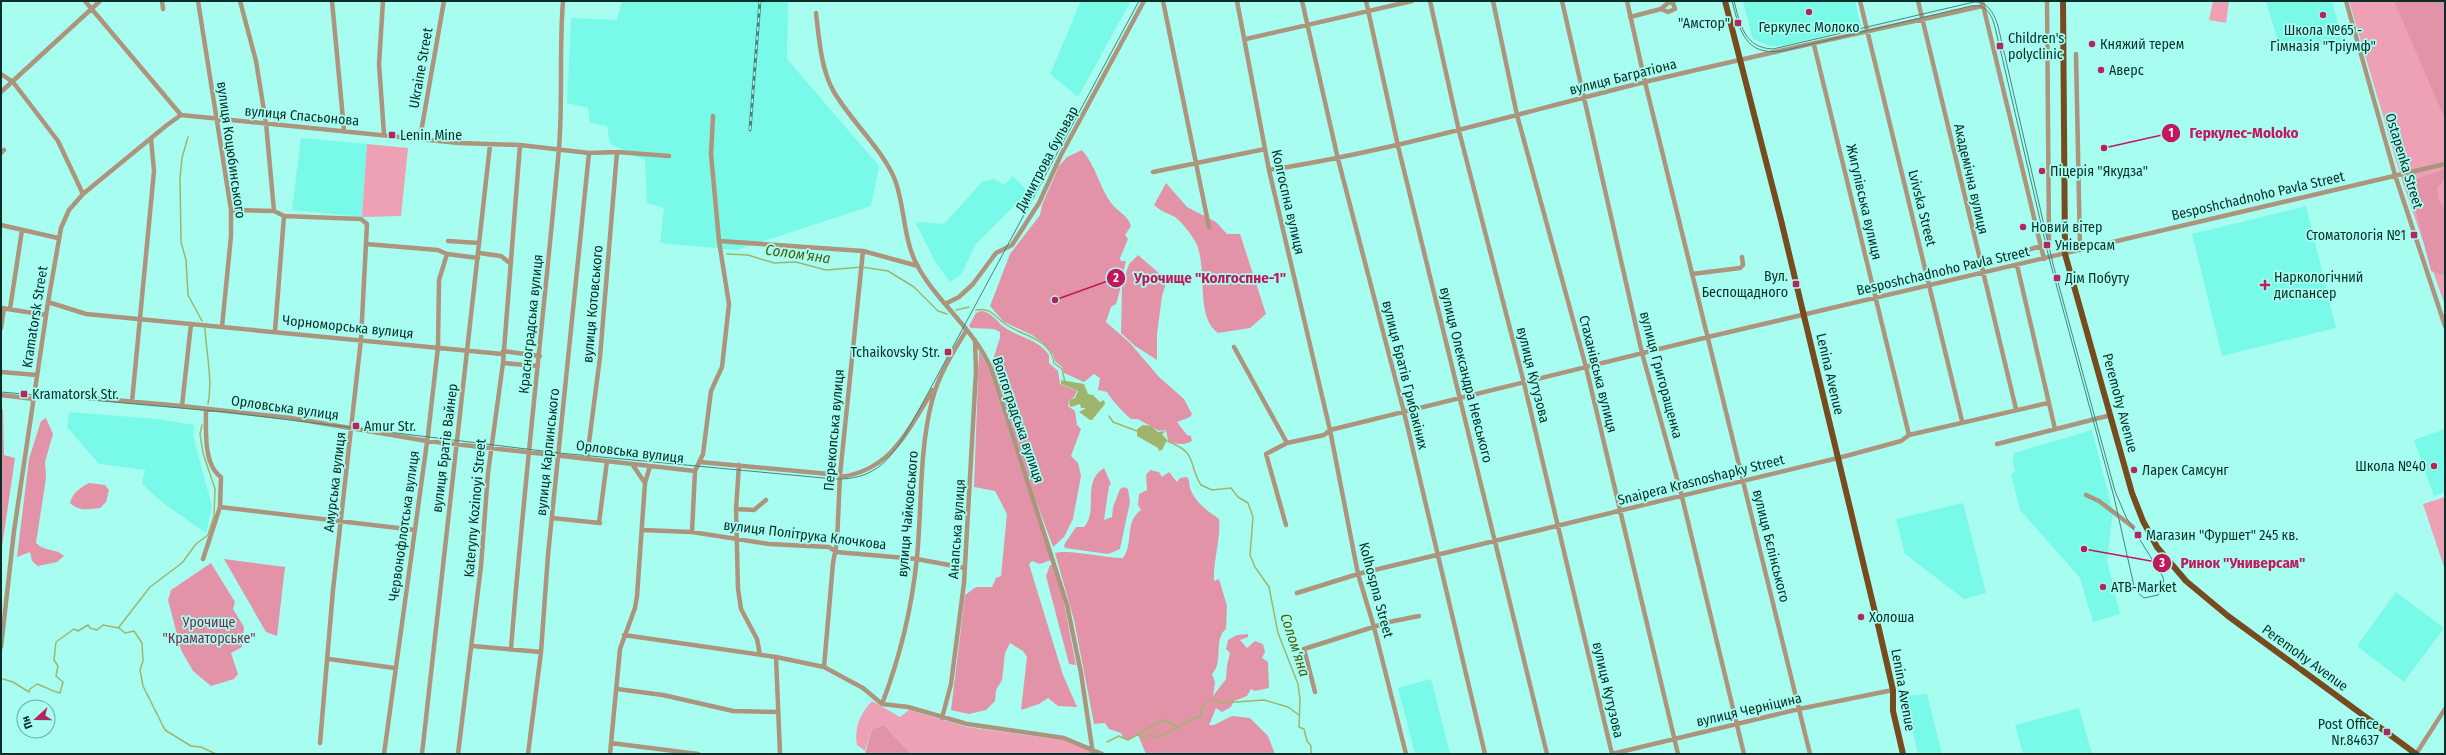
<svg xmlns="http://www.w3.org/2000/svg" width="2446" height="755" viewBox="0 0 2446 755" font-family="'Fira Sans Condensed',sans-serif">
<style>
.built{fill:#79f9e7}
.green{fill:#eea0b4}
.forest{fill:#e393a8}
.water{fill:#9fb56d}
.lines{fill:none;stroke-linecap:round;stroke-linejoin:round}
.stream{stroke:#9fb56d;stroke-width:1.5}
.minor{stroke:#ad947d;stroke-width:4.5}
.major{stroke:#774b1e;stroke-width:6}
.tram{stroke:#48837a;stroke-width:1}
.rail-casing{stroke:#48837a;stroke-width:3}
.rail{stroke:#a7fef0;stroke-width:1.5;stroke-dasharray:4.5;stroke-linecap:butt}
.poi-dot{fill:#b4275e;stroke:#a7fef0;stroke-width:1.5}
.labels{text-anchor:middle;dominant-baseline:central;stroke-width:3.5;stroke-linejoin:round;paint-order:stroke}
.poi-label{font-size:14px;fill:#072e29;stroke:#a7fef0;text-anchor:start}
.street-label{font-size:14px;fill:#072e29;stroke:#a7fef0}
.park-label{font-size:14px;fill:#802445;stroke:#a7fef0}
.water-label{font-size:15px;font-style:italic;fill:#4b5e0e;stroke:#a7fef0}
.leader{fill:none;stroke:#c2185b;stroke-width:1.5}
.callout-dot{fill:#c2185b;stroke:#a7fef0;stroke-width:1.5}
.mark-label{font-size:12px;text-anchor:middle;font-weight:bold;fill:#fff}
.callout-label{font-size:15px;text-anchor:middle;font-weight:bold;fill:#c2185b;stroke:#a7fef0;stroke-width:3.5;stroke-linejoin:round;paint-order:stroke}
</style>
<rect width="100%" height="100%" fill="#a7fef0"/>
<path class="built" d="M 622,1 L 788,1 L 787,59 L 879,166 L 871,206 L 737,250 L 660,243 L 664,208 L 647,203 L 645,160 L 610,144 L 607,126 L 590,123 L 588,108 L 567,103 L 571,18 L 617,20 Z
M 1081,1 L 1131,1 L 1078,97 L 1050,74 Z
M 1743,1 L 1855,1 L 1861,27 L 1782,46 L 1770,46 L 1753,39 Z
M 2266,1 L 2332,1 L 2343,44 L 2280,48 Z
M 301,138 L 367,144 L 362,217 L 292,210 Z
M 1013,176 L 1028,192 L 976,244 L 961,275 L 950,282 L 936,263 L 916,224 L 921,222 L 944,224 L 982,182 L 994,179 L 1004,185 Z
M 2306,206 L 2336,328 L 2222,356 L 2192,234 Z
M 69,412 L 157,419 L 194,425 L 193,435 L 212,507 L 206,533 L 163,503 L 142,484 L 145,470 L 99,464 L 67,427 Z
M 2445,429 L 2445,492 L 2434,496 L 2414,440 Z
M 2092,430 L 2113,512 L 2107,561 L 2120,614 L 2093,622 L 2080,578 L 2020,510 L 2011,474 L 2015,472 L 2013,462 L 2014,453 Z
M 1963,503 L 1986,593 L 1964,599 L 1905,554 L 1896,519 Z
M 2396,592 L 2444,628 L 2404,682 L 2357,646 Z
M 1431,679 L 1450,754 L 1415,754 L 1398,688 Z
M 1927,694 L 1942,754 L 1918,754 L 1905,696 Z
M 2079,708 L 2092,754 L 2023,754 L 2015,725 Z"/>
<path class="green" d="M 2213,1 L 2229,1 L 2226,23 L 2209,20 Z
M 2349,1 L 2445,1 L 2445,306 L 2402,180 Z
M 367,144 L 408,148 L 401,216 L 362,217 Z
M 2445,497 L 2445,570 L 2423,504 Z
M 872,701 L 900,717 L 909,710 L 967,727 L 1063,740 L 1091,751 L 1092,754 L 911,754 L 884,725 L 872,729 L 865,751 L 857,745 C 854,728 860,714 872,701 Z"/>
<path class="forest" d="M 2394,1 L 2445,1 L 2445,119 Z
M 1082,150 C 1096,166 1099,186 1111,203 C 1117,211 1128,215 1131,226 L 1125,235 L 1128,239 L 1120,258 L 1121,261 L 1126,261 C 1122,275 1121,291 1116,304 L 1111,307 L 1106,322 L 1130,343 L 1159,377 L 1184,399 L 1192,414 L 1190,417 L 1177,422 L 1187,435 L 1191,436 L 1192,441 C 1183,446 1177,444 1168,441 L 1166,430 L 1159,431 L 1138,419 L 1131,419 C 1122,411 1113,402 1107,392 L 1098,390 L 1100,378 L 1094,374 L 1084,382 L 1064,373 L 1062,367 L 1055,361 L 1053,354 L 1042,342 L 1032,335 L 1004,322 L 990,306 L 1010,254 L 1040,215 L 1042,205 L 1059,166 L 1067,157 Z
M 2445,169 L 2445,180 L 2437,187 L 2438,198 L 2445,210 L 2444,275 L 2431,271 L 2415,208 L 2418,200 L 2416,179 Z
M 1166,183 L 1187,207 L 1216,222 L 1227,234 L 1240,234 L 1266,314 L 1250,328 L 1218,333 C 1194,316 1209,266 1195,241 C 1190,233 1182,222 1175,217 C 1166,212 1163,213 1154,205 Z
M 1138,255 L 1167,280 L 1162,296 L 1157,334 L 1157,360 L 1135,346 L 1121,333 L 1122,285 L 1129,264 Z
M 981,311 C 992,312 996,321 1004,327 C 1019,338 1038,339 1049,355 L 1049,363 L 1058,371 L 1060,384 L 1077,391 L 1074,397 L 1069,401 L 1068,406 L 1075,411 L 1077,425 L 1081,429 L 1071,456 L 1078,463 L 1081,476 L 1073,519 L 1064,537 L 1053,547 L 1035,498 L 992,363 L 1000,338 L 1000,332 L 994,329 L 971,328 L 969,326 L 976,313 Z
M 979,351 L 988,366 L 1051,560 L 1040,564 L 1032,561 L 1029,564 L 1063,675 L 1077,707 L 1058,706 L 1048,698 L 1039,704 L 1021,710 L 1027,657 L 1023,651 L 1010,643 L 1005,653 L 1002,680 L 996,690 L 995,701 L 986,710 L 969,714 L 951,710 L 965,595 L 976,587 L 992,587 L 996,578 L 1001,576 L 1007,514 L 995,491 L 974,487 Z
M 1,409 L 3,409 L 4,455 L 15,458 L 1,554 Z
M 46,418 L 53,434 L 45,462 L 46,478 L 36,543 C 45,552 56,548 64,556 L 57,562 L 38,566 L 32,561 L 30,552 L 17,557 L 29,459 L 41,421 Z
M 1104,468 L 1111,484 L 1109,486 L 1104,520 L 1112,517 L 1113,507 L 1120,489 L 1124,487 L 1128,489 L 1130,502 L 1120,549 L 1108,554 L 1065,548 L 1064,545 L 1076,527 L 1084,527 C 1099,510 1081,482 1104,468 Z
M 1150,470 L 1159,472 L 1162,477 L 1169,472 L 1177,482 L 1180,478 L 1187,477 L 1189,480 C 1189,498 1205,509 1219,519 C 1221,540 1213,560 1214,581 L 1219,579 L 1227,606 L 1226,629 C 1213,639 1224,663 1212,674 L 1215,682 L 1213,696 L 1226,679 L 1227,665 L 1230,653 L 1226,649 L 1228,640 L 1237,635 L 1248,634 L 1248,637 L 1240,640 L 1247,648 L 1255,641 L 1263,644 L 1265,652 L 1262,658 L 1268,662 L 1269,688 L 1255,691 L 1251,689 L 1247,696 L 1234,701 L 1231,707 L 1222,712 L 1216,708 L 1209,725 L 1214,725 L 1232,716 L 1250,718 L 1268,736 L 1275,754 L 1146,754 L 1138,735 L 1128,740 L 1124,739 L 1121,733 L 1109,729 L 1105,723 L 1094,724 L 1074,620 L 1055,553 C 1068,549 1105,558 1123,558 C 1134,543 1124,522 1141,510 L 1138,505 L 1139,494 L 1147,490 L 1146,475 Z
M 89,483 L 105,485 L 109,490 L 106,502 L 100,508 C 87,509 80,512 70,503 C 73,492 80,488 89,483 Z
M 224,559 L 285,567 L 277,636 L 266,632 Z
M 211,563 L 235,602 L 233,609 L 244,627 L 242,647 L 231,653 L 238,674 L 234,679 L 211,686 L 193,671 L 181,650 L 168,600 L 171,590 Z
M 1050,565 L 1052,565 L 1062,593 L 1076,665 L 1069,664 L 1046,576 Z
M 884,725 L 911,754 L 865,754 L 872,729 Z"/>
<path class="water" d="M 1061,380 L 1084,384 L 1088,394 L 1093,395 L 1100,402 L 1104,400 L 1105,404 L 1092,420 L 1090,420 L 1079,412 L 1086,408 L 1081,408 L 1080,404 L 1071,407 L 1069,405 L 1070,400 L 1075,398 L 1078,391 L 1061,384 Z
M 1143,425 L 1151,426 L 1158,432 L 1166,431 L 1162,434 L 1167,440 L 1162,450 L 1159,451 L 1158,448 L 1137,436 L 1137,429 Z"/>
<g class="lines">
<path class="stream" d="M 188,137 L 182,158 L 180,178 L 181,242 L 186,260 L 188,295 L 202,321
M 727,254 L 748,255 L 774,263 L 796,262 L 826,270 L 862,267 L 888,271 L 914,287 L 938,311 L 947,314
M 956,310 L 969,307
M 976,310 C 991,307 995,317 1005,324 C 1022,336 1051,338 1054,363 L 1062,369 L 1065,382
M 205,328 C 206,353 213,379 208,404
M 1109,416 L 1113,422 L 1137,431
M 1167,441 C 1199,453 1187,463 1201,485 L 1212,490 L 1231,488 L 1238,497 L 1248,503 L 1253,517 L 1250,555 L 1255,567 L 1269,587 L 1278,633 L 1298,684 L 1300,699 L 1299,727 L 1304,729 L 1307,741 L 1311,746 L 1311,754
M 119,627 L 150,587 L 182,563 L 196,544 L 208,535 L 214,516 L 215,489 L 203,453 L 200,434 L 202,425
M 3,679 L 13,682 L 29,692 L 30,689 L 37,684 C 46,687 51,691 60,693 L 63,682 L 56,676 L 58,666 L 54,660 L 56,642 L 74,629 L 78,631 L 88,625 L 90,628 L 97,630 L 103,625 L 119,628 L 125,633 L 134,631 L 142,643 L 143,661 L 140,670 L 143,686 L 165,730 L 191,746 L 201,747 L 216,754
M 1138,735 L 1143,737 L 1151,735 L 1158,737 L 1178,728
M 1107,742 L 1119,736 L 1128,740 L 1162,720 L 1165,720 L 1178,727 L 1192,719 L 1201,716 L 1201,707 L 1212,699 L 1221,703 L 1264,700 L 1288,707 L 1299,715"/>
<path class="minor" d="M 85,1 L 181,115
M 162,1 L 163,9
M 198,1 L 231,210 L 231,236 L 222,327
M 240,1 L 256,61 L 266,123 L 274,211
M 332,1 L 344,130
M 383,1 L 379,64 L 384,134
M 1163,1 L 1209,227
M 1237,1 L 1269,170 L 1330,430 L 1358,574 L 1374,627 L 1406,754
M 1302,1 L 1338,159 L 1404,412 L 1485,754
M 1366,1 L 1398,146 L 1547,754
M 1430,1 L 1459,131 L 1524,383 L 1612,754
M 1493,1 L 1517,115 L 1586,367 L 1678,754
M 1562,1 L 1642,353 L 1682,497 L 1744,754
M 1627,1 L 1645,82 L 1810,754
M 1860,1 L 1962,421
M 1918,1 L 2016,409
M 1982,1 L 2044,259
M 2346,1 L 2395,175 L 2445,326
M 816,13 C 819,38 821,70 834,92 C 851,121 883,150 895,180 C 905,206 903,239 917,265 C 937,303 976,330 992,371 L 1067,605 L 1081,673 L 1093,754
M 1630,17 L 1661,9 L 1668,12 L 1675,9 L 1673,3 L 1669,2 L 1661,9
M 1246,39 L 1412,1
M 1814,45 L 1909,435
M 2076,54 L 2080,250
M 1,74 L 13,82 L 58,141 L 83,194
M 1,92 L 100,1
M 181,115 L 459,143 L 520,145 L 589,153 L 617,152 L 669,156
M 420,138 L 444,1
M 1,153 L 4,150
M 1269,170 C 1398,150 1519,113 1645,82 C 1757,55 1870,31 1983,6
M 1153,172 L 1265,149
M 231,210 L 274,211 L 284,216 L 361,219 L 367,224 L 361,339 L 333,590 L 320,743
M 1,225 L 58,238
M 448,241 L 479,243
M 719,241 L 863,251
M 366,244 L 438,250 L 447,254 L 478,258
M 479,253 L 501,256 L 511,264
M 2009,255 L 2049,244 L 2047,1
M 2017,265 L 2055,429
M 1692,274 L 1740,268 L 1743,265 L 1742,257
M 48,302 L 86,314 L 502,354
M 945,304 L 959,297 L 973,284 L 996,253 L 1012,245 L 1039,203 L 1061,155 L 1144,1
M 1,308 L 46,315
M 10,309 L 22,230
M 1,328 L 4,308
M 275,331 L 284,216
M 1234,347 L 1287,443
M 503,351 L 540,356
M 503,363 L 538,366
M 1,372 L 37,375
M 35,393 L 182,406 L 291,418 L 427,441 L 695,471
M 1,395 L 34,399
M 132,402 L 154,171 L 151,139
M 182,406 L 191,324
M 1997,444 L 2111,415
M 587,458 L 600,357 L 617,152
M 700,462 L 840,475
M 632,464 L 645,483
M 739,465 L 736,509 L 738,589 L 741,609 L 757,639 L 760,655
M 840,477 C 892,470 907,431 933,390
M 2086,495 L 2099,501 L 2133,527
M 220,507 L 415,530
M 736,509 L 754,510 L 766,500
M 552,518 L 600,523
M 599,523 L 607,461
M 1286,525 L 1266,454 L 1287,443 L 1324,435 L 1330,430 L 1708,337 L 2445,164
M 642,530 L 692,532 L 769,544 L 829,547 L 836,552 L 917,559 L 965,568
M 692,532 L 695,471 L 703,454 L 711,391 L 722,367 L 729,304 L 719,241 L 711,154 L 713,116
M 203,559 L 220,507 L 221,477 C 203,465 206,428 206,409
M 1297,593 L 1358,574 L 1846,456 L 1901,441 L 1909,435 L 2048,403
M 624,635 L 776,657 L 824,667 L 863,688 L 882,704 L 908,707 L 967,724 L 1064,738 L 1102,754
M 472,646 L 541,652
M 1,647 L 14,531 L 48,302 L 61,228 L 69,210 L 83,194 L 167,125 L 181,115
M 511,649 C 524,482 544,315 559,148 C 563,99 559,50 563,1
M 776,657 L 780,754
M 329,659 L 395,668
M 824,667 L 833,563 L 837,542 L 840,475 L 863,251 L 918,266
M 617,689 L 663,695 L 733,711 L 778,712
M 1315,692 L 1304,649 L 1389,622 L 1419,616
M 882,704 C 900,657 912,608 917,557 C 922,506 919,451 932,401 C 938,376 953,352 966,331
M 942,718 L 951,684 L 964,583 L 976,371 L 975,340
M 611,743 L 698,754
M 384,754 L 428,435 L 438,347 L 439,280 L 447,254
M 422,754 L 490,145
M 458,754 L 481,566 L 488,473 L 503,363 L 520,145
M 528,754 L 541,652 L 548,555 L 589,153
M 610,754 L 620,649 L 635,608 L 637,596 L 645,483 L 650,466
M 1612,754 L 1799,709 L 1893,690
M 2416,754 L 2445,709"/>
<path class="major" d="M 1725,1 L 1781,220 L 1879,629 L 1893,690 L 1893,711 L 1903,754
M 2063,1 L 2065,254 L 2132,493 L 2143,521 L 2157,547 L 2186,581 L 2228,616 L 2416,754"/>
<path class="tram" d="M 1732,1 C 1740,30 1744,56 1782,51 L 1971,6 C 1986,4 1991,13 1995,27 L 2049,258 L 2114,497 L 2134,586 L 2138,593 L 2144,598 L 2158,595 L 2164,587 L 2163,577 L 2126,517 L 2115,491 L 2053,264 L 1998,26 C 1994,14 1989,2 1974,2 L 1773,49 C 1744,48 1740,24 1734,1
M 1,392 L 225,412 L 559,453 L 834,479 C 885,481 898,446 920,408 L 1139,1"/>
<defs>
<path id="rail" d="M 750,130 L 760,1"/>
</defs>
<use href="#rail" class="rail-casing"/>
<use href="#rail" class="rail"/>
</g>
<g class="poi-dot">
<circle cx="1809" cy="12" r="4"/>
<circle cx="2323" cy="15" r="4"/>
<rect x="1734" y="19" width="8" height="8" rx="2"/>
<circle cx="2092" cy="44" r="4"/>
<rect x="1996" y="42" width="8" height="8" rx="2"/>
<circle cx="2101" cy="70" r="4"/>
<rect x="388" y="131" width="8" height="8" rx="2"/>
<circle cx="2042" cy="171" r="4"/>
<circle cx="2023" cy="227" r="4"/>
<rect x="2410" y="231" width="8" height="8" rx="2"/>
<rect x="2043" y="241" width="8" height="8" rx="2"/>
<rect x="2053" y="274" width="8" height="8" rx="2"/>
<rect x="1792" y="280" width="8" height="8" rx="2"/>
<path d="M2263 279h4v4h4v4h-4v4h-4v-4h-4v-4h4z"/>
<rect x="944" y="348" width="8" height="8" rx="2"/>
<rect x="20" y="390" width="8" height="8" rx="2"/>
<rect x="352" y="422" width="8" height="8" rx="2"/>
<circle cx="2434" cy="466" r="4"/>
<circle cx="2134" cy="470" r="4"/>
<rect x="2134" y="531" width="8" height="8" rx="2"/>
<circle cx="2103" cy="587" r="4"/>
<circle cx="1861" cy="617" r="4"/>
<rect x="2383" y="728" width="8" height="8" rx="2"/>
</g>
<g class="labels">
<g class="poi-label">
<text x="1730" y="23" text-anchor="end">"Амстор"</text>
<text x="1809" y="27" text-anchor="middle">Геркулес Молоко</text>
<text x="2323" y="30" text-anchor="middle">Школа №65 -<tspan x="2323" dy="16">Гімназія "Тріумф"</tspan></text>
<text x="2008" y="38">Children's<tspan x="2008" dy="16">polyclinic</tspan></text>
<text x="2100" y="44">Княжий терем</text>
<text x="2109" y="70">Аверс</text>
<text x="400" y="135">Lenin Mine</text>
<text x="2050" y="171">Піцерія "Якудза"</text>
<text x="2031" y="227">Новий вітер</text>
<text x="2406" y="235" text-anchor="end">Стоматологія №1</text>
<text x="2055" y="245">Універсам</text>
<text x="1788" y="276" text-anchor="end">Вул.<tspan x="1788" dy="16">Беспощадного</tspan></text>
<text x="2274" y="277">Наркологічний<tspan x="2274" dy="16">диспансер</tspan></text>
<text x="2065" y="278">Дім Побуту</text>
<text x="940" y="352" text-anchor="end">Tchaikovsky Str.</text>
<text x="32" y="394">Kramatorsk Str.</text>
<text x="364" y="426">Amur Str.</text>
<text x="2426" y="466" text-anchor="end">Школа №40</text>
<text x="2142" y="470">Ларек Самсунг</text>
<text x="2146" y="535">Магазин "Фуршет" 245 кв.</text>
<text x="2111" y="587">ATB-Market</text>
<text x="1869" y="617">Холоша</text>
<text x="2379" y="724" text-anchor="end">Post Office<tspan x="2379" dy="16">Nr.84637</tspan></text>
</g>
<g class="street-label">
<text transform="translate(421 68) rotate(-80)">Ukraine Street</text>
<text transform="translate(1623 77) rotate(-14)">вулиця Багратіона</text>
<text transform="translate(302 116) rotate(5)">вулиця Спасьонова</text>
<text transform="translate(231 150) rotate(82)">вулиця Коцюбинського</text>
<text transform="translate(1047 159) rotate(-62)">Димитрова бульвар</text>
<text transform="translate(2404 161) rotate(73)">Ostapenka Street</text>
<text transform="translate(1971 179) rotate(77)">Академічна вулиця</text>
<text transform="translate(2258 196) rotate(-13)">Besposhchadnoho Pavla Street</text>
<text transform="translate(1288 202) rotate(77)">Колгоспна вулиця</text>
<text transform="translate(1864 202) rotate(77)">Жигулівська вулиця</text>
<text transform="translate(1922 208) rotate(76)">Lvivska Street</text>
<text transform="translate(1943 271) rotate(-13)">Besposhchadnoho Pavla Street</text>
<text transform="translate(593 304) rotate(-85)">вулиця Котовського</text>
<text transform="translate(35 317) rotate(-81)">Kramatorsk Street</text>
<text transform="translate(531 324) rotate(-84)">Красноградська вулиця</text>
<text transform="translate(348 327) rotate(6)">Чорноморська вулиця</text>
<text transform="translate(1598 374) rotate(76)">Стаханівська вулиця</text>
<text transform="translate(1830 374) rotate(77)">Lenina Avenue</text>
<text transform="translate(1405 375) rotate(76)">вулиця Братів Грибакіних</text>
<text transform="translate(1466 375) rotate(76)">вулиця Олександра Невського</text>
<text transform="translate(1533 375) rotate(76)">вулиця Кутузова</text>
<text transform="translate(1661 375) rotate(75)">вулиця Григоращенка</text>
<text transform="translate(2120 403) rotate(75)">Peremohy Avenue</text>
<text transform="translate(285 408) rotate(8)">Орловська вулиця</text>
<text transform="translate(1018 420) rotate(71)">Волгоградська вулиця</text>
<text transform="translate(834 430) rotate(-85)">Перекопська вулиця</text>
<text transform="translate(445 448) rotate(-83)">вулиця Братів Вайнер</text>
<text transform="translate(548 452) rotate(-84)">вулиця Карпинського</text>
<text transform="translate(630 452) rotate(7)">Орловська вулиця</text>
<text transform="translate(1701 480) rotate(-14)">Snaipera Krasnoshapky Street</text>
<text transform="translate(335 482) rotate(-83)">Амурська вулиця</text>
<text transform="translate(475 508) rotate(-85)">Kateryny Kozinoyi Street</text>
<text transform="translate(908 514) rotate(-85)">вулиця Чайковського</text>
<text transform="translate(404 526) rotate(-82)">Червонофлотська вулиця</text>
<text transform="translate(957 529) rotate(-86)">Анапська вулиця</text>
<text transform="translate(805 535) rotate(7)">вулиця Політрука Клочкова</text>
<text transform="translate(1771 546) rotate(76)">вулиця Бєлінського</text>
<text transform="translate(1376 590) rotate(75)">Kolhospna Street</text>
<text transform="translate(2305 658) rotate(36)">Peremohy Avenue</text>
<text transform="translate(1608 690) rotate(77)">вулиця Кутузова</text>
<text transform="translate(1903 690) rotate(80)">Lenina Avenue</text>
<text transform="translate(1749 710) rotate(-13)">вулиця Черніцина</text>
</g>
<g class="park-label">
<text x="209" y="622">Урочище<tspan x="209" dy="16">"Краматорське"</tspan></text>
</g>
<g class="water-label">
<text transform="translate(798 254) rotate(8)">Солом'яна</text>
<text transform="translate(1295 645) rotate(72)">Солом'яна</text>
</g>
</g>
<path class="leader" d="M2104 148L2171 133M1055 300L1116 278M2084 549L2162 563"/>
<g class="callout-dot">
<circle cx="2104" cy="148" r="4"/>
<circle cx="1055" cy="300" r="4"/>
<circle cx="2084" cy="549" r="4"/>
<circle cx="2171" cy="133" r="10"/>
<circle cx="1116" cy="278" r="10"/>
<circle cx="2162" cy="563" r="10"/>
</g>
<g class="mark-label">
<text x="2171" y="137">1</text>
<text x="1116" y="282">2</text>
<text x="2162" y="567">3</text>
</g>
<g class="callout-label">
<text x="2244" y="138">Геркулес-Moloko</text>
<text x="1210" y="283">Урочище "Колгоспне-1"</text>
<text x="2243" y="568">Ринок "Универсам"</text>
</g>
<rect width="2446" height="755" fill="none" stroke="#072e29" stroke-width="4"/>
<g transform="translate(36 719) rotate(249)"><circle r="19" fill="#a7fef0" stroke="#67aba0"/>
<path d="M0-3L7 15L0 10L-7 15Z" fill="#b4275e"/>
<text y="-6" font-size="11" font-weight="bold" text-anchor="middle" fill="#072e29">Пн</text>
</g>
</svg>
